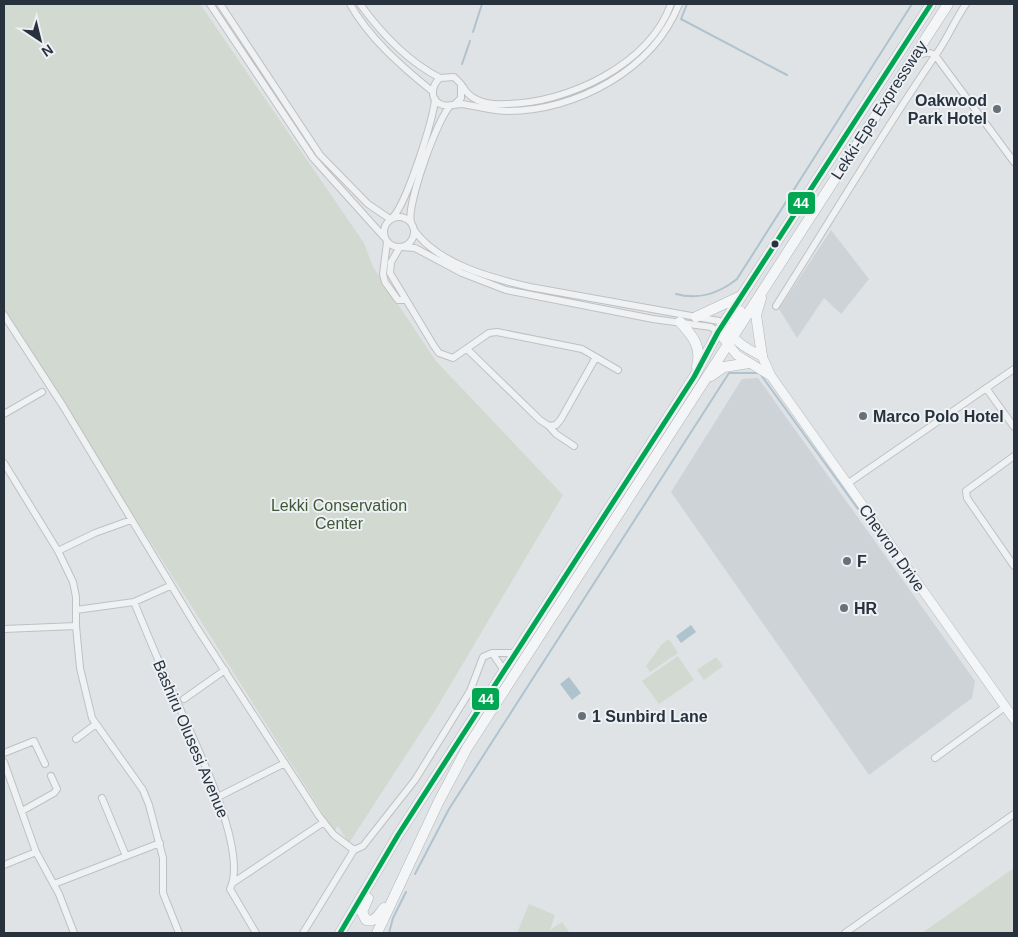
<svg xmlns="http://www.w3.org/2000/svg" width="1018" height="937" viewBox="0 0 1018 937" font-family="Arial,sans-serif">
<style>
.built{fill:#ced3d8}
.green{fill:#d2d9d1}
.water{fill:#afc3cf}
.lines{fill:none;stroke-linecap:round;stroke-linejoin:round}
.stream{stroke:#afc3cf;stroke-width:2}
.minor-casing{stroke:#bec1c3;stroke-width:8}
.major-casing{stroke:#bcc0c3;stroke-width:10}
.highway-casing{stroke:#b2b6ba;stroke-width:11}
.minor{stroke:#f0f1f2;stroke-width:6}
.major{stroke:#f4f5f6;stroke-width:9}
.highway{stroke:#f4f5f6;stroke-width:10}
.bus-1-casing{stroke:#edf1f5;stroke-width:9}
.bus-1{stroke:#00a651;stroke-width:5}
.poi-dot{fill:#687078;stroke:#edf1f5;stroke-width:2}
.bus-dot{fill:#28323d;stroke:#edf1f5;stroke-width:2}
.labels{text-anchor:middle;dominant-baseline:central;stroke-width:4;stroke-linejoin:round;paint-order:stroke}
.poi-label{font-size:16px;font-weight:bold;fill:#28323d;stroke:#edf1f5;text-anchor:start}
.street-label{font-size:16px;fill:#28323d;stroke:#edf1f5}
.park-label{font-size:16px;fill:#415836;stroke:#edf1f5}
.line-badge{stroke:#edf1f5;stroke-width:2}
.badge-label{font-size:14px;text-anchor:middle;font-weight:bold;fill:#fff}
</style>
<rect width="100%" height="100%" fill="#e0e3e5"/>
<path class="built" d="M 831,230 L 869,279 L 841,314 L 824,298 L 797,338 L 779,309 Z
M 758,378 L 975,681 L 972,698 L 869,775 L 671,492 L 742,379 Z"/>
<path class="green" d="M 4,4 L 200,4 L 364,243 L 373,267 L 436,361 L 563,495 L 436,709 L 349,843 L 338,826 L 334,831 L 4,311 Z
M 669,639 L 678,653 L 650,672 L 646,666 L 662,644 Z
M 678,656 L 694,680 L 659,704 L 642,681 Z
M 716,657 L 723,666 L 704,680 L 697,670 Z
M 1014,868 L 1014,933 L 922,933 Z
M 529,904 L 555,915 L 550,930 L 562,922 L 570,933 L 517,933 Z"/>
<path class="water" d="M 691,625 L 696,632 L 681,643 L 676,636 Z
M 569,677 L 581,693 L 572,700 L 560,684 Z"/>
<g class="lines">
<path class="stream" d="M 687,4 L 681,19 L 787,75
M 473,32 L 482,4
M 462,64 L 470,41
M 676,294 C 699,300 718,294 737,279 L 912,4
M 761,375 L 858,509
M 415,874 L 449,809 L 729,373 L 758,373
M 389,933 L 393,918 L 406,892"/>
<defs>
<path id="minor" d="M 210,4 L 313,158 L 384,237
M 220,4 L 320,155 L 368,204 L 390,219
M 350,4 C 369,38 402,67 432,91
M 360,4 C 381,33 407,61 440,78
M 916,57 C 923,53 928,51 935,55 L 1014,162
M 463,87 C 472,103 490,105 506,104 C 568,103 649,65 671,4
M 454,105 L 461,98 L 461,84 L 454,77 L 440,78 C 431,86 429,101 443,105 C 449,107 456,104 462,104 C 477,106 492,111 507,111 C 576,111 653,70 679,4
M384 232a15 15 0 1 1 30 0a15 15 0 1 1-30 0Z
M 393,217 C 407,202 433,121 435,99
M 411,222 C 406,206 438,116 451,105
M 414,230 C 438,264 491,278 530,287 L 719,321 L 724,325
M 387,242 L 383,274 L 385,282 L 398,300 L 404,300
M 400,247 L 391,262 L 390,273 L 434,346 L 439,353 L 453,358 L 489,333 L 497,332 L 582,349 L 618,370
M 402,247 L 415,248 L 462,273 L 506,290 L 653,319 L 711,327 L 718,332
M 776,306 C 830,221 882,133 939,50 C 949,35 956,18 966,4
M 4,315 L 63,406 L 197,628 L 319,816 L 334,835 L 354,850
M 467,349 L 540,420 L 549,426 L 556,425 L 561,419 L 596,357
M 986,388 L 1014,427
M 4,414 L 42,392
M 549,426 L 556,434 L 574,446
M 1014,456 L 966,491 L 967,498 L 1014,566
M 4,463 L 58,551 L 73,582 L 76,597 L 76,626 L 80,668 L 92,718 L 143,790 L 149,805 L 163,858 L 163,893 L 179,933
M 847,484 L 1014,369
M 58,551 L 95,533 L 131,520
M 134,602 C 146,631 158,660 171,689 C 189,730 250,849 230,889 L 256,933
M 76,610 L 134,602 L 170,586
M 4,629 L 76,626
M 493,654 L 503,669
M 184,699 L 225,670
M 76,739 L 96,724
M 4,753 L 34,741 L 45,764
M 935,758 L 1005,707
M 4,762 L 36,852 L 59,894 L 74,933
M 218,797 L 285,763
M 102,798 L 126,856
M 22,811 L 54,793 L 57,789 L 51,776
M 4,865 L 36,852
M 234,882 L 324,822
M 54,884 L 160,843
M 303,933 L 354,850 L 363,846 L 415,780 L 470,691 L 483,657 L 492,653 L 514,653
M 845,933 L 1014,814"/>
<path id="major" d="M 724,325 C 734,341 745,348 762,356 L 771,376 L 1014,719
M 718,332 L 737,355 L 771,376"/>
<path id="highway" d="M 761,298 L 756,315 L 762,356
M 696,317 L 741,296
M 680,322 C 693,336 702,347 697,367
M 728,341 L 740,311
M 711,376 L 724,367 L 749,363
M 368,898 L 362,912 L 366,920 C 375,923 379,914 384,908
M 340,933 L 398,835 L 694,377 L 718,332 L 931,4
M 377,933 L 438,803 L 467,748 L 948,4"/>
</defs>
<use href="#minor" class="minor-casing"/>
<use href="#major" class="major-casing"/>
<use href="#highway" class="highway-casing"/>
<use href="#minor" class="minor"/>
<use href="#major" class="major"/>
<use href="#highway" class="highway"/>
<defs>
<path id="bus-1" d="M 340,933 L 398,835 L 694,377 L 718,332 L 931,4"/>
</defs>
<use href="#bus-1" class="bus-1-casing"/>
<use href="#bus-1" class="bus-1"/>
</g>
<g class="poi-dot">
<circle cx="997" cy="109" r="5"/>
<circle cx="863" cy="416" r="5"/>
<circle cx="847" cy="561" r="5"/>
<circle cx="844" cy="608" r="5"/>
<circle cx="582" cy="716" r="5"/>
</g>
<circle class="bus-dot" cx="775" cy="244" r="4.5"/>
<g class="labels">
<g class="poi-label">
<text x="987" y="100" text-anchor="end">Oakwood<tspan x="987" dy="18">Park Hotel</tspan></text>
<text x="873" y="416">Marco Polo Hotel</text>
<text x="857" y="561">F</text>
<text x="854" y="608">HR</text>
<text x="592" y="716">1 Sunbird Lane</text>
</g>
<g class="street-label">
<text transform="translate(879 110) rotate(-57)">Lekki-Epe Expressway</text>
<text transform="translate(892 548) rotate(55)">Chevron Drive</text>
<text transform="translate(191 739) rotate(67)">Bashiru Olusesi Avenue</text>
</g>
<g class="park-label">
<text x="339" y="505">Lekki Conservation<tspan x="339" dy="18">Center</tspan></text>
</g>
</g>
<g class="line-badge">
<rect x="787" y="191" width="29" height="24" rx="5" fill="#00a651"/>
<rect x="471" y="687" width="29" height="24" rx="5" fill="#00a651"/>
</g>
<g class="badge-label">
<text x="801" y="208">44</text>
<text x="486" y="704">44</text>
</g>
<rect width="1018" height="937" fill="none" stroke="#28323d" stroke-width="10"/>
<g transform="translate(40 40) rotate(145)" stroke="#edf1f5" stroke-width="4" paint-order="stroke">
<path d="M0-4L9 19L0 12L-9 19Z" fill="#28323d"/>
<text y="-8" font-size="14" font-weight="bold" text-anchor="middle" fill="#28323d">N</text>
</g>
</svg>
